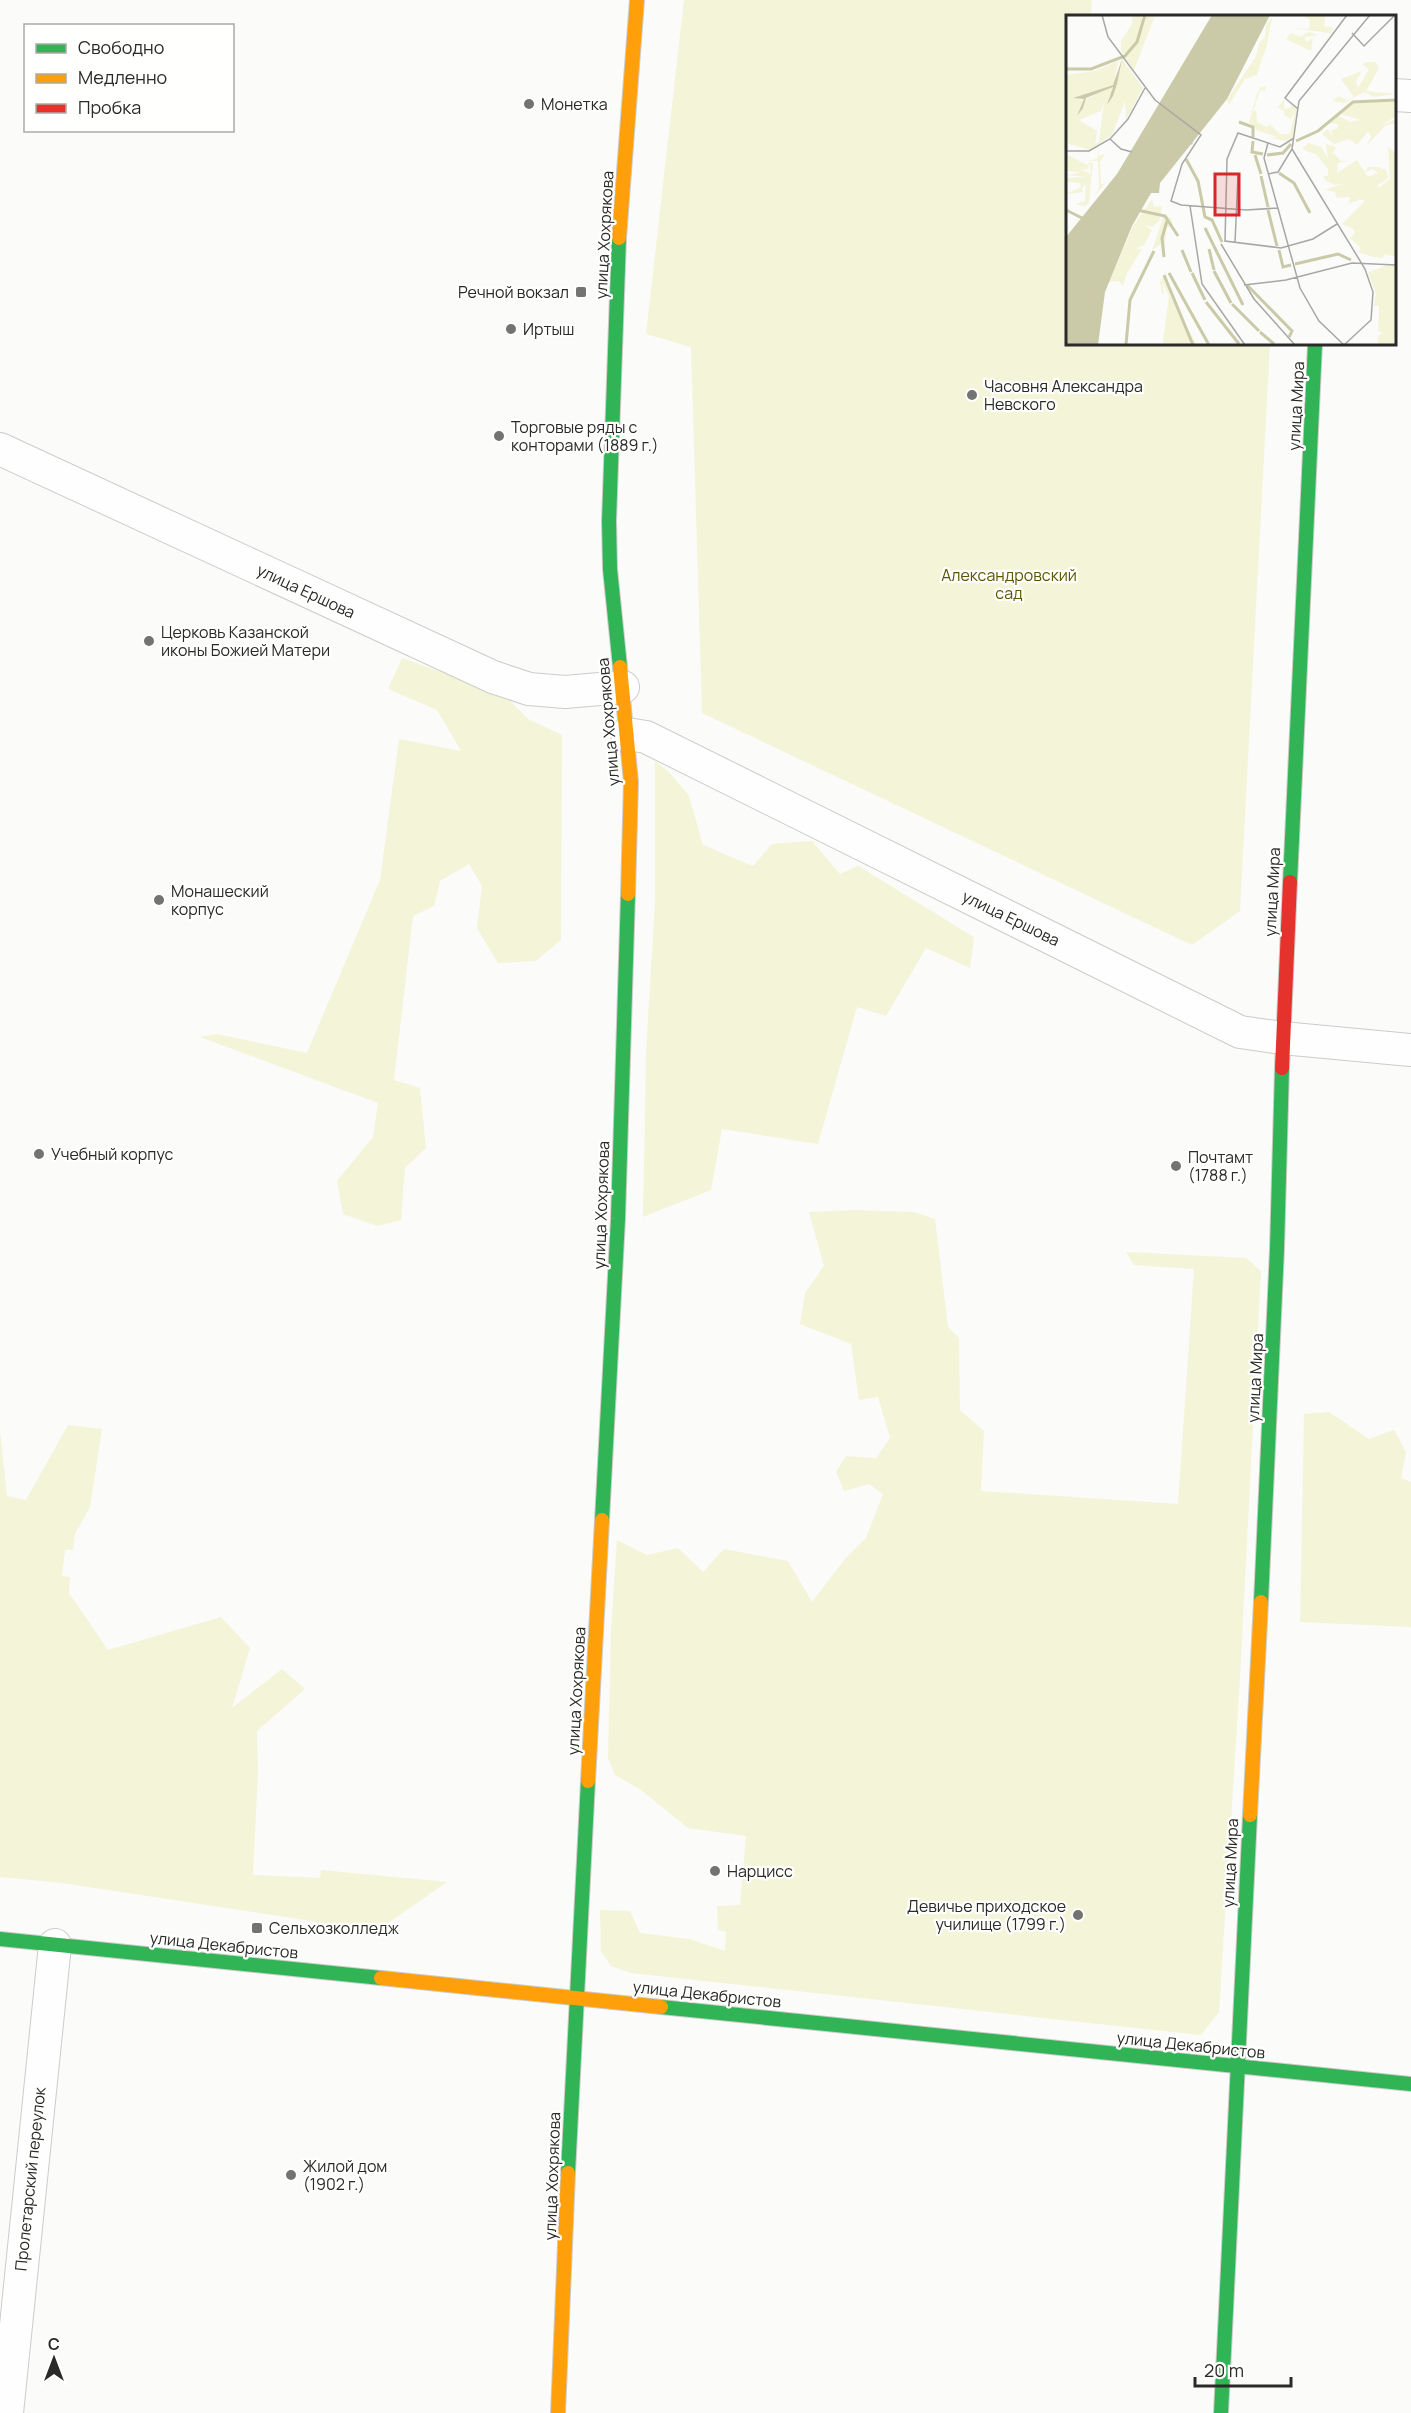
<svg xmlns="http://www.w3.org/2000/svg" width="1411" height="2413" viewBox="0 0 1411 2413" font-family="Manrope,sans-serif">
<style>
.green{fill:#f4f4d9}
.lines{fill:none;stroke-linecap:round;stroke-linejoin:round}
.street-casing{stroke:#ccccca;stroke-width:34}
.fast-casing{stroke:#ccccca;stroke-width:16}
.slow-casing{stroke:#ccccca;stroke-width:16}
.jam-casing{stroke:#ccccca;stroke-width:16}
.street{stroke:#fefefe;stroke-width:32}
.fast{stroke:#30b455;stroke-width:14}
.slow{stroke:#ff9f0a;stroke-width:14}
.jam{stroke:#e5322d;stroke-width:14}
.poi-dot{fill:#737372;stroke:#fffffe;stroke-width:2}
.labels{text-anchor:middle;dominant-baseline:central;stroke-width:4.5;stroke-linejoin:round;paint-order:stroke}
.poi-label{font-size:16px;fill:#2a2a29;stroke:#fffffe;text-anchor:start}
.street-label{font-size:16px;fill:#2a2a29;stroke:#fffffe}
.park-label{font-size:16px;fill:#5b5701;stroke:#fffffe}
.inset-river{fill:none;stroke:#cbcaa8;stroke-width:3}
.inset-road{fill:none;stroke:#a7a7a6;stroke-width:1.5}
.view{fill:#d62828;fill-opacity:0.15;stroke:#d62828;stroke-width:3}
.inset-edge{fill:none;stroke:#2a2a29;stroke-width:3}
</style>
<rect width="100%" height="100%" fill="#fbfbf9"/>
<path class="green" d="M 684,0 L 1092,0 L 1091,16 L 1068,16 L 1068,344 L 1270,344 L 1240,911 L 1192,945 L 702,713 L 691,347 L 646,334 Z
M 402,658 L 503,694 L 528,719 L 562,735 L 561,940 L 536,961 L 498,963 L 477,928 L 482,886 L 469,864 L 440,881 L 434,906 L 413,916 L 394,1080 L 420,1088 L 426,1148 L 405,1168 L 401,1220 L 377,1226 L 343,1214 L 337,1181 L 373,1137 L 378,1103 L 200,1037 L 217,1034 L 307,1053 L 380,880 L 399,739 L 461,751 L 437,710 L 388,689 Z
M 655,761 L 669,772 L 689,796 L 703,845 L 753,866 L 772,844 L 812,841 L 840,874 L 858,866 L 974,937 L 970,968 L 926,948 L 886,1016 L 857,1007 L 818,1144 L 722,1129 L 711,1190 L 643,1217 L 646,1053 L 655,901 Z
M 855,1210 L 914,1212 L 935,1219 L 948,1327 L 959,1338 L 960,1410 L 984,1431 L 981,1491 L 1178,1504 L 1194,1269 L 1134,1265 L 1126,1252 L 1246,1258 L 1261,1271 L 1240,1678 L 1219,2012 L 1201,2035 L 631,1973 L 611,1966 L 601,1951 L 600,1910 L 630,1911 L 640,1933 L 689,1939 L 725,1951 L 726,1932 L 718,1930 L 717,1906 L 740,1905 L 746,1836 L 688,1828 L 641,1790 L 615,1775 L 608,1758 L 611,1629 L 617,1540 L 647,1555 L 678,1548 L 703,1572 L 724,1549 L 788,1561 L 812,1602 L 845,1559 L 866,1538 L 883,1494 L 869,1484 L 844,1491 L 836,1472 L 846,1456 L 876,1458 L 890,1438 L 878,1397 L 859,1400 L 851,1344 L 800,1324 L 805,1293 L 824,1266 L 809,1212 Z
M 1329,1412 L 1369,1439 L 1394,1430 L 1406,1452 L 1401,1478 L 1411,1482 L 1411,1627 L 1300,1622 L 1304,1414 Z
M 68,1425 L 102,1429 L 90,1507 L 75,1534 L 73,1550 L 65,1550 L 62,1576 L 70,1577 L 69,1593 L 108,1650 L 221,1617 L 250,1648 L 232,1708 L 282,1669 L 305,1689 L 257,1731 L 258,1773 L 253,1875 L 320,1878 L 321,1870 L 447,1882 L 377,1931 L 62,1883 L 0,1877 L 0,1431 L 7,1496 L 26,1500 Z"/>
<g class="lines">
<defs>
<path id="street" d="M 1394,95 L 1411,96
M 0,449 L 493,677 L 529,689 L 565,692 L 623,687
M 627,734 L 646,737 L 1240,1032 L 1282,1038 L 1411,1050
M 7,2413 L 55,1945"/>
<path id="fast" d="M 619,238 L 609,521 L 610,569 L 620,667
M 1290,882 L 1315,344
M 602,1520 L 618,1219 L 628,894
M 1261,1602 L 1277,1249 L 1282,1068
M 0,1939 L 381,1978
M 661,2007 L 1411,2084
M 568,2173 L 588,1781
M 1221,2413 L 1250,1815"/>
<path id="slow" d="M 619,238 L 637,0
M 620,667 L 631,782 L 628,894
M 588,1781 L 602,1520
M 1250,1815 L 1261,1602
M 381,1978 L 661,2007
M 558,2413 L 568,2173"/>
<path id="jam" d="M 1282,1068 L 1290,882"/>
</defs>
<use href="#street" class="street-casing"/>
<use href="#fast" class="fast-casing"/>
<use href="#slow" class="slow-casing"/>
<use href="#jam" class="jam-casing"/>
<use href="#street" class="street"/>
<use href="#fast" class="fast"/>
<use href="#slow" class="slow"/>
<use href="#jam" class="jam"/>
</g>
<g class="poi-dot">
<circle cx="529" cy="104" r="6"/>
<rect x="575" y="286" width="12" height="12" rx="3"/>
<circle cx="511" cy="329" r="6"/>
<circle cx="972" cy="395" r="6"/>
<circle cx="499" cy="436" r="6"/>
<circle cx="149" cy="641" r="6"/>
<circle cx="159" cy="900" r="6"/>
<circle cx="39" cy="1154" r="6"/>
<circle cx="1176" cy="1166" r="6"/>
<circle cx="715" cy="1871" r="6"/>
<circle cx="1078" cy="1915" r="6"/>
<rect x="251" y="1922" width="12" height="12" rx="3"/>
<circle cx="291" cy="2175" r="6"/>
</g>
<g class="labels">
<g class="poi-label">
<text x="541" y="104">Монетка</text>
<text x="569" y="292" text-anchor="end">Речной вокзал</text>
<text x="523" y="329">Иртыш</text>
<text x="984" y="386">Часовня Александра<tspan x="984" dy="18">Невского</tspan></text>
<text x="511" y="427">Торговые ряды с<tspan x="511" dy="18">конторами (1889 г.)</tspan></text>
<text x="161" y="632">Церковь Казанской<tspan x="161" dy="18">иконы Божией Матери</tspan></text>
<text x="171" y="891">Монашеский<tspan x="171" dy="18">корпус</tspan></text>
<text x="51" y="1154">Учебный корпус</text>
<text x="1188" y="1157">Почтамт<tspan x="1188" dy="18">(1788 г.)</tspan></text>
<text x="727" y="1871">Нарцисс</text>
<text x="1066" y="1906" text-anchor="end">Девичье приходское<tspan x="1066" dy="18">училище (1799 г.)</tspan></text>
<text x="269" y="1928">Сельхозколледж</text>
<text x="303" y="2166">Жилой дом<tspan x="303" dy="18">(1902 г.)</tspan></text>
</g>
<g class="street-label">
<text transform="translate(604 235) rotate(-87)">улица Хохрякова</text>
<text transform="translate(1296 406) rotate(-87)">улица Мира</text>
<text transform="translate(306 591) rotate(25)">улица Ершова</text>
<text transform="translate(608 722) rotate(-95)">улица Хохрякова</text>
<text transform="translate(1272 892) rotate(-87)">улица Мира</text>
<text transform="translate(1011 918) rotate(26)">улица Ершова</text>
<text transform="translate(601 1205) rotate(-88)">улица Хохрякова</text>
<text transform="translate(1255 1378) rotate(-87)">улица Мира</text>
<text transform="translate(576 1691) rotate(-87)">улица Хохрякова</text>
<text transform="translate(1230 1863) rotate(-87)">улица Мира</text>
<text transform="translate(224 1945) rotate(6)">улица Декабристов</text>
<text transform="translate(707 1994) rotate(6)">улица Декабристов</text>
<text transform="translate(1191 2045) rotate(6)">улица Декабристов</text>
<text transform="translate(552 2176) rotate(-88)">улица Хохрякова</text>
<text transform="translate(30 2179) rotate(-84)">Пролетарский переулок</text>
</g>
<g class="park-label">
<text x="1009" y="575">Александровский<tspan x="1009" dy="18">сад</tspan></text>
</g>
</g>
<g transform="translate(1066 15)">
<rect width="330" height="330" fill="#fbfbf9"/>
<path d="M 67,0 L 77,0 L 74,14 L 77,14 L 81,0 L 88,3 L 68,55 L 55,37 L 55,26 L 66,9 ZM 237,0 L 259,0 L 258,11 L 268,13 L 264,18 L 227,13 L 243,14 L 244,5 ZM 206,3 L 200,34 L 196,43 L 191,41 L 196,44 L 191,60 L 179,64 L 163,90 L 161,85 L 190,41 L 194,26 L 199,23 L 200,9 ZM 243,17 L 252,20 L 239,22 L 240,27 L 247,23 L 245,36 L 220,24 L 225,18 L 234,22 ZM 56,44 L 77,73 L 60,105 L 59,86 L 46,120 L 24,135 L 0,128 L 4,128 L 0,126 L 0,60 L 29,56 L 52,46 L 48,69 L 8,83 L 18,85 L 46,72 L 47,76 ZM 38,87 L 33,127 L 29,129 L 31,116 L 13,105 L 35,96 ZM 299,47 L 309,47 L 313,53 L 300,76 L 329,79 L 308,82 L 298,77 L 278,88 L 267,86 L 272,81 L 281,85 L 288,82 L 275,64 L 296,56 L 290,66 L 292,73 L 303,54 L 297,50 ZM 200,71 L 199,76 L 194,75 L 187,97 L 190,95 L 191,107 L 201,112 L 204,109 L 214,119 L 224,119 L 229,96 L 225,104 L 218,100 L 219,97 L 212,92 L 218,85 L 218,94 L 225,93 L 224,88 L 232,94 L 227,123 L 220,126 L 205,123 L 212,122 L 192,116 L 183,107 L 191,79 L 194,73 ZM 330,85 L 330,101 L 313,112 L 330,104 L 330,108 L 319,111 L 301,130 L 305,122 L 302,116 L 291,130 L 283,124 L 268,129 L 256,119 L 261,114 L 267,121 L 265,115 L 271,114 L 272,109 L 263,108 L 271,100 L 284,107 L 295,105 L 274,99 L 287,89 ZM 242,128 L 255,132 L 262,143 L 260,129 L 271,132 L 267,137 L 275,146 L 283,146 L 272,148 L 271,158 L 291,145 L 302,162 L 312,158 L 307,154 L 300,157 L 302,152 L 314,152 L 314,157 L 315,153 L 320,155 L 322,163 L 314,169 L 313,167 L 312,173 L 324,164 L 322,132 L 330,138 L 330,242 L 318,239 L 317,243 L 308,242 L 292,237 L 295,233 L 284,223 L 289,218 L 287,214 L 276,209 L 299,186 L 294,184 L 283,189 L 284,182 L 271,183 L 269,177 L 259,175 L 279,168 L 269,170 L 260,166 L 257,161 L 262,161 L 262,154 L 251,140 L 236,134 ZM 33,132 L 33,141 L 39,139 L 34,147 L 35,170 L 40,167 L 28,182 L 33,173 L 32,146 L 25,146 L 22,152 L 23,154 L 16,155 L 25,159 L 24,152 L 25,148 L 27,147 L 23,187 L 19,191 L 10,189 L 19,186 L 20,169 L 15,174 L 18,177 L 0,179 L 15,172 L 14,168 L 0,167 L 0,163 L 20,162 L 0,160 L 14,158 L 0,155 L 0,139 L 21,150 L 24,146 L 32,143 ZM 86,184 L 88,192 L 96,191 L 93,206 L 86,212 L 78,210 L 86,215 L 78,230 L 70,234 L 76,234 L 61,258 L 57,271 L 53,266 L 43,267 L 67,211 ZM 98,200 L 105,203 L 107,212 L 101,212 L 97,242 L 95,229 L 86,235 ZM 323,249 L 330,250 L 330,330 L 312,330 L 312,321 L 317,318 L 312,316 L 313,291 L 308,291 L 310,278 L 302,258 ZM 99,259 L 116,304 L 131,330 L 97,328 L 103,281 L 96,267 L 98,279 L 96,279 L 94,267 Z" fill="#f4f4d9" fill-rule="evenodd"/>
<path d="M 146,0 L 204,0 L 161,84 L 94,168 L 93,178 L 85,178 L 66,211 L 39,277 L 32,330 L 0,330 L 0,222 L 51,159 ZM 56,44 L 51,69 L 47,81 L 41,90 L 47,72 L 20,83 L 17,93 L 11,101 L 18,84 L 7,83 L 47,70 Z" fill="#cbcaa8"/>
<path class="inset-river" d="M 0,54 L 25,54 L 59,41 L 71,27 L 79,0M 173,107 L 187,112 L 187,122M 127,111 L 191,0M 187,126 L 186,137 L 197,139M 230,126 L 252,116 L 287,87 L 330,85M 67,137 L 109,144M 189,140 L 195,159M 201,140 L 217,138 L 225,129M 120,144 L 132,166 L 139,202 L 146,205 L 156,227M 213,158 L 228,168 L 244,198M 195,161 L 202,192M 0,195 L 18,204M 71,195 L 99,201 L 112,221M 202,195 L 211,231M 139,213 L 177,290M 143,234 L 148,255M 116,235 L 125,257M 213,235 L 217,252 L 225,250M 98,242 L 96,223 L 101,206M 229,249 L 272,239 L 285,245M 148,256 L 165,288M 103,258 L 143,330M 126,258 L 139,285M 98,260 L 127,330M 181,270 L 226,316 L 223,322M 140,287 L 173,329M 166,289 L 193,316M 194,317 L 208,329M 19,330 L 32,253 L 116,130 L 125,128 L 124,115M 60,330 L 64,285 L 88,236"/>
<path class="inset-road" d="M 36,0 L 42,22 L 89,85 L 135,120 L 116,149 L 105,186 L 115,190 L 180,195 L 212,193M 286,18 L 298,31 L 329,0M 232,94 L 219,83 L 281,0M 228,123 L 214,132 L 172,118 L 161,144 L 159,226 L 215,233 L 247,224 L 271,209M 44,124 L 55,134 L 66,137M 202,128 L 198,143 L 234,273 L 253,306 L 278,330M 226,134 L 299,254 L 307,277 L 305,305 L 278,330M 0,136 L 23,136 L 44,124 L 62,104 L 79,73M 202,159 L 212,157 L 226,134 L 233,86 L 304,0M 124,191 L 136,269 L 179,330M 169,228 L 172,160M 155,229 L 188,284 L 229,330M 178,270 L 220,265 L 286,248 L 330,250"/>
<path class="view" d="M 149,159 L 173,159 L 173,200 L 149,200 Z"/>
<rect width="330" height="330" class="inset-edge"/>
</g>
<rect x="24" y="24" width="210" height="108" fill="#fffffe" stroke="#aaaaa9" stroke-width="1.5"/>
<rect x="36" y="44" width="30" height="9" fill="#30b455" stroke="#aaaaa9" stroke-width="1.5"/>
<text x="78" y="54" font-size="18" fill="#2a2a29">Свободно</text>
<rect x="36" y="74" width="30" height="9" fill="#ff9f0a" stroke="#aaaaa9" stroke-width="1.5"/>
<text x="78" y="84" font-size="18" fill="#2a2a29">Медленно</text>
<rect x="36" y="104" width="30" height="9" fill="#e5322d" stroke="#aaaaa9" stroke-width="1.5"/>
<text x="78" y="114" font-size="18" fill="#2a2a29">Пробка</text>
<g transform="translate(54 2359)" stroke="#fffffe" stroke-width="4.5" paint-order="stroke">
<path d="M0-4.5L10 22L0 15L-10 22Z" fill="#2a2a29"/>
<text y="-9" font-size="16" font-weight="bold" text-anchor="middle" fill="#2a2a29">С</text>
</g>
<path d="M1195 2377v9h96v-9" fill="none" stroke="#2a2a29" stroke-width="3"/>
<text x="1204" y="2377" font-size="18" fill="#2a2a29" stroke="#fffffe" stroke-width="4.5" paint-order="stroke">20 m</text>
</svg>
